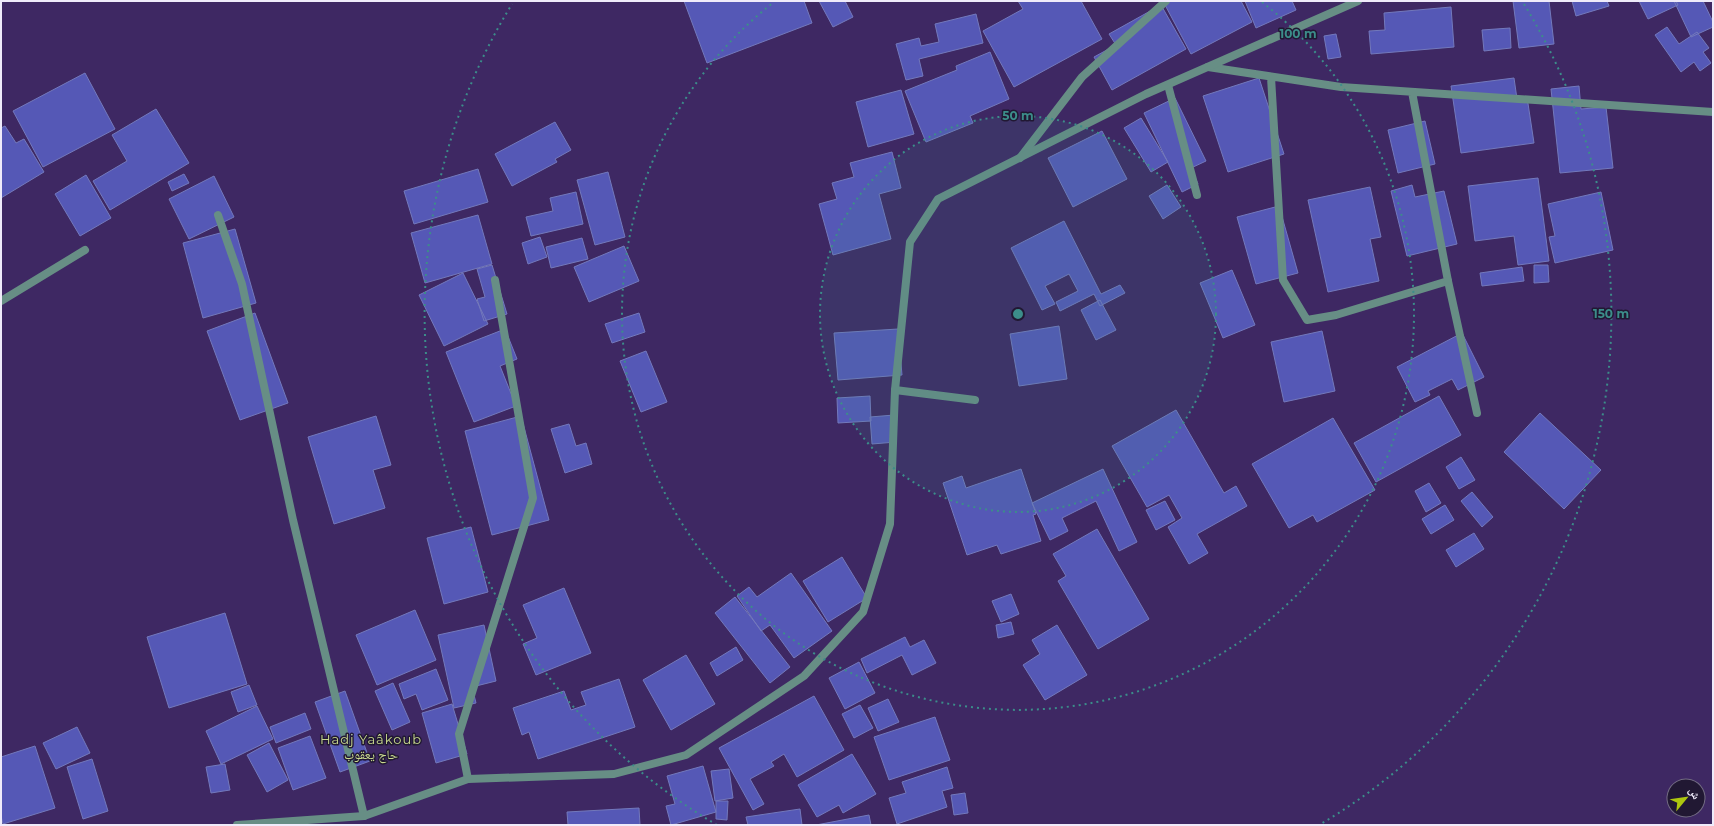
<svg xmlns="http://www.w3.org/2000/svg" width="1714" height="826" viewBox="0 0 1714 826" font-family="Montserrat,'Noto Naskh Arabic',sans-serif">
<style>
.building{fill:#5558b6;stroke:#7379bc}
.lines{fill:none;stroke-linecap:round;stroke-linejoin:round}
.service{stroke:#678e85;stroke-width:8}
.minor{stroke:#678e85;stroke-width:8}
.tertiary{stroke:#678e85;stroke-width:8}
.ring{fill:none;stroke:#3c8d8a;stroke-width:2;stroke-dasharray:2 4}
.labels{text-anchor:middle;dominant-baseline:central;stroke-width:3;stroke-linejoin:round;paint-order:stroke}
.quarter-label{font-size:13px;letter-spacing:1px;fill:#cadb8f;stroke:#211833}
.centre{fill:#3c8d8a;stroke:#211833;stroke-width:2}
.ring-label{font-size:12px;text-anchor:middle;font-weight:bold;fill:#3c8d8a;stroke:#211833;stroke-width:3;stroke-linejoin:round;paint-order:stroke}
</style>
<rect width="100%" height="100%" fill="#3e2863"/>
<path class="building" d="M 684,1 L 804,1 L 812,23 L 707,63 Z
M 819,1 L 845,1 L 853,17 L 833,27 Z
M 1018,1 L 1081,1 L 1102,39 L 1014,87 L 983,31 L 1023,9 Z
M 1166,1 L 1241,1 L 1252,22 L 1191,54 L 1164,3 Z
M 1245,1 L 1292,1 L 1296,10 L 1256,28 Z
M 1513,1 L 1549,1 L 1554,44 L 1519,48 Z
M 1572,1 L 1607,1 L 1609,6 L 1576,16 Z
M 1639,1 L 1676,1 L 1678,5 L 1648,19 Z
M 1674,1 L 1703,1 L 1713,22 L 1713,27 L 1691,37 Z
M 1161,5 L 1186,49 L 1112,90 L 1094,57 L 1116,45 L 1109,34 Z
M 1451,7 L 1454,47 L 1371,54 L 1369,31 L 1385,30 L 1384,13 Z
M 976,14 L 983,43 L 919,59 L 923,76 L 906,80 L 896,44 L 919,38 L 921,46 L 939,42 L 935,24 Z
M 1667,27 L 1679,44 L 1697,32 L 1709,48 L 1703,52 L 1711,63 L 1700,71 L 1694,62 L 1681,72 L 1655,35 Z
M 1510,28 L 1511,48 L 1484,51 L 1482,30 Z
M 1336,34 L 1341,57 L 1328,59 L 1324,36 Z
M 990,52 L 1009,99 L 970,116 L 973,123 L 926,142 L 905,91 L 957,70 L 956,66 Z
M 85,73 L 115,129 L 43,167 L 13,111 Z
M 1259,78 L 1284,154 L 1228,172 L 1203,96 Z
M 1514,78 L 1517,99 L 1527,97 L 1534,143 L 1461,153 L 1451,86 Z
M 1579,86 L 1581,109 L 1606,107 L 1613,168 L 1560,173 L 1551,89 Z
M 901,90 L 914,134 L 868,147 L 856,102 Z
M 1175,98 L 1206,161 L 1191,168 L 1198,184 L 1182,192 L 1144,113 Z
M 156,109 L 189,163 L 110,210 L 93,181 L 127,161 L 112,135 Z
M 1141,118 L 1168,162 L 1151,172 L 1124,128 Z
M 1425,121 L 1435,164 L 1398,173 L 1388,130 Z
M 555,122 L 571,150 L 555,159 L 557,162 L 512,186 L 495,154 Z
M 5,126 L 16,143 L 24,139 L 44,172 L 1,198 L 1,128 Z
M 1102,131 L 1127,179 L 1073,207 L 1048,158 Z
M 892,152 L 901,188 L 879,194 L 891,239 L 833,255 L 819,204 L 837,199 L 832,183 L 854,177 L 850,163 Z
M 478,169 L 488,202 L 414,224 L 404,191 Z
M 608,172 L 625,237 L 595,245 L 577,180 Z
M 184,174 L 189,183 L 172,191 L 168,182 Z
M 86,175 L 111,218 L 80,236 L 55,194 Z
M 214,176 L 234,217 L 189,239 L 169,199 Z
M 1538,178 L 1549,261 L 1518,265 L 1514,236 L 1475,241 L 1468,186 Z
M 1167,185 L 1181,207 L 1163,219 L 1149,196 Z
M 1412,185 L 1415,197 L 1444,191 L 1457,244 L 1407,256 L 1391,191 Z
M 1370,187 L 1381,237 L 1370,239 L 1379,281 L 1328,292 L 1308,200 Z
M 576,192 L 583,224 L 531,236 L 526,217 L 553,211 L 550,198 Z
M 1601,192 L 1613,250 L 1555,263 L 1549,237 L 1555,236 L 1548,204 Z
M 1279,206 L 1298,273 L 1256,284 L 1237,217 Z
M 478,215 L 492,264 L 425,283 L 411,233 Z
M 1064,221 L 1101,294 L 1120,285 L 1125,293 L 1100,306 L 1094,294 L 1060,311 L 1056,302 L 1078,291 L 1069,274 L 1045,286 L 1055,304 L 1042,310 L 1011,248 Z
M 235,229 L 256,303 L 203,318 L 183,243 Z
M 540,237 L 547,257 L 528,264 L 522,243 Z
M 582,238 L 588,259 L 551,268 L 546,247 Z
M 624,246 L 639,281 L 589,302 L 574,267 Z
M 492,265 L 507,314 L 484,321 L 477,299 L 485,297 L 477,269 Z
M 1534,265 L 1548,265 L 1549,282 L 1534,283 Z
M 1522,267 L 1524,281 L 1482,286 L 1480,273 Z
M 1232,270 L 1255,325 L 1223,338 L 1200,283 Z
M 463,273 L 488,324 L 444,346 L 419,295 Z
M 1100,300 L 1116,330 L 1096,340 L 1081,310 Z
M 255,313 L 288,403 L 240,420 L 207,331 Z
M 639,313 L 645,332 L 612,343 L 605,324 Z
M 1059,326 L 1067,379 L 1019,386 L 1010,334 Z
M 505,329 L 517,359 L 500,366 L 516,406 L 474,422 L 446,352 Z
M 898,329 L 902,375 L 838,380 L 834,333 Z
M 1322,331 L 1335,391 L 1284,402 L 1271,342 Z
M 1462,333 L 1484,377 L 1458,390 L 1452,379 L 1428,391 L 1430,395 L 1415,402 L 1397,367 Z
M 646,351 L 667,402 L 641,412 L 620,361 Z
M 870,396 L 871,421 L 838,423 L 837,398 Z
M 1439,396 L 1461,435 L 1376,482 L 1354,443 Z
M 1176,410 L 1224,493 L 1236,486 L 1247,506 L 1197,534 L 1208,553 L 1189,564 L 1168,527 L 1182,518 L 1169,495 L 1147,507 L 1112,446 Z
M 1540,413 L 1601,470 L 1564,509 L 1504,452 Z
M 894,415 L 896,442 L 872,444 L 870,417 Z
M 376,416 L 391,465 L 373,470 L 385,508 L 334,524 L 308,437 Z
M 521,416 L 549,520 L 492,535 L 465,431 Z
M 1333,418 L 1375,490 L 1317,522 L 1313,515 L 1289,528 L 1252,464 Z
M 569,424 L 576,446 L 586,443 L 592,464 L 565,473 L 551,429 Z
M 1461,457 L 1475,480 L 1459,489 L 1446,467 Z
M 1021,469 L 1036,514 L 1033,515 L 1041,541 L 1001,554 L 997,545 L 967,555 L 943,483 L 962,476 L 966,488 Z
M 1103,469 L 1137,542 L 1119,551 L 1096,501 L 1062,518 L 1068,531 L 1050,540 L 1032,503 Z
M 1429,483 L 1441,503 L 1426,512 L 1415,491 Z
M 1472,492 L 1493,517 L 1482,527 L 1461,501 Z
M 1165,501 L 1175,520 L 1156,530 L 1146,510 Z
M 1445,505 L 1454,520 L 1431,534 L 1422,519 Z
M 471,527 L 488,592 L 444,604 L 427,538 Z
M 1097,529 L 1149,619 L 1098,649 L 1058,581 L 1066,576 L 1053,554 Z
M 1474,533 L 1484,549 L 1456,567 L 1446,550 Z
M 842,557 L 867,598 L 828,622 L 803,581 Z
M 791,573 L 832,631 L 794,658 L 770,625 L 761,631 L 737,596 L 749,587 L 757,597 Z
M 564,588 L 591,653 L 536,675 L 523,644 L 537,638 L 523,605 Z
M 1011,594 L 1019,614 L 1001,622 L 992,601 Z
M 735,597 L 790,667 L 770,683 L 715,613 Z
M 415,610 L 436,660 L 377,685 L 356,635 Z
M 225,613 L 247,684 L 169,708 L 147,637 Z
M 1011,622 L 1014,634 L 998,638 L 996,625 Z
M 484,625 L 496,681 L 472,687 L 476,703 L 454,708 L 438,635 Z
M 1057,625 L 1087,675 L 1045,700 L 1023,665 L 1040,654 L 1032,640 Z
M 905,637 L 910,647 L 924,640 L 936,663 L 912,675 L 902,655 L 867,673 L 861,659 Z
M 736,647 L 743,660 L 717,676 L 710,663 Z
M 686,655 L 715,704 L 671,730 L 643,680 Z
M 859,662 L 875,693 L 845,709 L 829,678 Z
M 436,669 L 448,700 L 422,710 L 416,694 L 404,699 L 399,684 Z
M 619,679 L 635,727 L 538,759 L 529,732 L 522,735 L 513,708 L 564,691 L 571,710 L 586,705 L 581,692 Z
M 393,683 L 410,722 L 392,730 L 375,691 Z
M 249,685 L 257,705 L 238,712 L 231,692 Z
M 345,691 L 370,761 L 340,772 L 315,702 Z
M 814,696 L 844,750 L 797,777 L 784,754 L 771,762 L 774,766 L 750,779 L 764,804 L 753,810 L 719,748 Z
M 888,699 L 899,722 L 878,731 L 868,708 Z
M 452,704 L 467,754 L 436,763 L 422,713 Z
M 860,705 L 873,728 L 854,738 L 842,714 Z
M 257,706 L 273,739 L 221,764 L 206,731 Z
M 305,713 L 311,729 L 276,743 L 270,727 Z
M 935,717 L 950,760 L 889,780 L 874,737 Z
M 77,727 L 90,753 L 56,769 L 43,743 Z
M 310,736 L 326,778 L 293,790 L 278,748 Z
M 269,743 L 288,780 L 267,792 L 247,755 Z
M 35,746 L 55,808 L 3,824 L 1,816 L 1,757 Z
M 852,754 L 876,794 L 843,813 L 839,805 L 817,817 L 798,785 Z
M 92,759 L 108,811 L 83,819 L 67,767 Z
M 225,764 L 230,790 L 211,793 L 206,767 Z
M 703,766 L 716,812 L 671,825 L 666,806 L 675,804 L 667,776 Z
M 947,767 L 953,788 L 942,791 L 947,807 L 897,824 L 889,798 L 906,793 L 902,782 Z
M 729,769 L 733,798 L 715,801 L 711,771 Z
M 965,793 L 968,813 L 954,815 L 951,795 Z
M 716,801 L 728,801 L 727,820 L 716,819 Z
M 639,808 L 640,825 L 568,825 L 567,812 Z
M 800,809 L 802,825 L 748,825 L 746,817 Z
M 869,815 L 871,825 L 816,825 Z"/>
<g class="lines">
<path class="service" d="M 1208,67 L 1341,87 L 1713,112
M 1271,77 L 1283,280 L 1307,320 L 1336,315 L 1448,281 L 1412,92"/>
<path class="minor" d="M 1168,85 L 1197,195
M 1020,158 L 1082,77 L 1166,1
M 218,215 L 242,284 L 293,520 L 364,816
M 1448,281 L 1477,413
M 1,301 L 85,250
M 895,390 L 975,400
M 468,779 L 459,734 L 533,498 L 495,280"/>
<path class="tertiary" d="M 237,825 L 364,816 L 468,779 L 614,774 L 686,755 L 804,676 L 863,612 L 890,524 L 895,390 L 910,242 L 938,199 L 1146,94 L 1358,1"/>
</g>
<circle cx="1018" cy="314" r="198" fill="#3c8d8a" fill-opacity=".12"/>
<g class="ring">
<circle cx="1018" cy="314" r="198"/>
<path d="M1262 2A396 396 0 1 1 774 2"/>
<path d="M717 825A593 593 0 0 1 512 4M1524 4A593 593 0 0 1 1319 825"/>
</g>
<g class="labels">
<g class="quarter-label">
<text x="371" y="739">Hadj Yaâkoub<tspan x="371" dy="15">حاج يعقوب</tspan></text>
</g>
</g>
<circle cx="1018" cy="314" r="6" class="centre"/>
<g class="ring-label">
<text x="1298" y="38">100 m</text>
<text x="1018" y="120">50 m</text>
<text x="1611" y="318">150 m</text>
</g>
<rect width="1714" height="826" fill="none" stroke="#efebfa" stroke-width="4"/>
<g transform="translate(1686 798) rotate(61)"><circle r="19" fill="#211833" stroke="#736c83"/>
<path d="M0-3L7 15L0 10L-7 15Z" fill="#adc60f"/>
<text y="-6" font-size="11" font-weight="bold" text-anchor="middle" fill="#efebfa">ش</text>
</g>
</svg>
